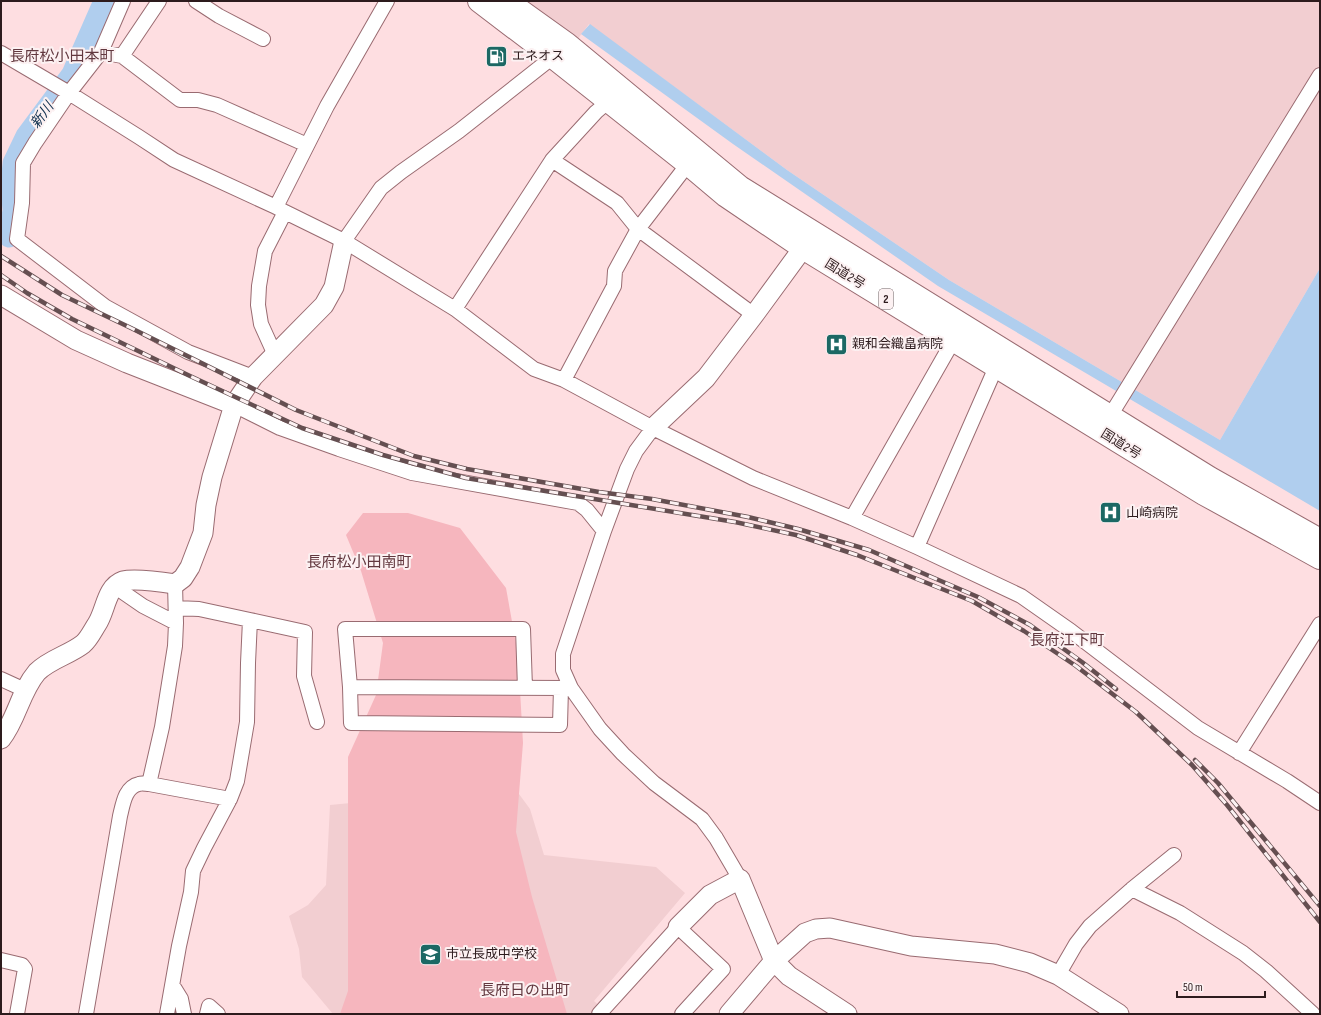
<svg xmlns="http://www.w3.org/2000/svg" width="1321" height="1015" viewBox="0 0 1321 1015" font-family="'Sofia Sans Condensed','Noto Sans JP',sans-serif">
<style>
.built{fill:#f2ced1}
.green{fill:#f6b6be}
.water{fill:#b0ceee}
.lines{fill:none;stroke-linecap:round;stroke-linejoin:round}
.river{stroke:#b0ceee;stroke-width:21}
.street-casing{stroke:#996b71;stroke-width:16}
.secondary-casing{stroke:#996b71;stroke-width:21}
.highway-casing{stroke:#996b71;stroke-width:24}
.street{stroke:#fff;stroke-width:14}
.secondary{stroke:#fff;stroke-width:19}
.highway{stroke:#fff;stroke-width:22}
.rail-casing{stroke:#654f51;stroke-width:4.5}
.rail{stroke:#fcf1f2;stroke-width:3;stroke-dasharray:9;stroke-linecap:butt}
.labels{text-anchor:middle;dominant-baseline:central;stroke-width:4;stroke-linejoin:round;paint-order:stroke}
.shield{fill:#fcf1f2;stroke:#6b5b5d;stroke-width:1}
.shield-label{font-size:12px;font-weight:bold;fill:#2d1b1d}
.poi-label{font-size:13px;fill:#2d1b1d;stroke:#fcf1f2;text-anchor:start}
.street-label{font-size:13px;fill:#2d1b1d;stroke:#fcf1f2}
.water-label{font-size:14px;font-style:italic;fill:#0d2e4d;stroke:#fcf1f2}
.quarter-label{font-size:15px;fill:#62383f;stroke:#fcf1f2}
</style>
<rect width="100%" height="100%" fill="#fedee1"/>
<path class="built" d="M 524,1 L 1320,1 L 1320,268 L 1220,440 L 949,280 L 787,170 L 589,24 L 577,40 Z
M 500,768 L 530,809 L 544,855 L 656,867 L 685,893 L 594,1001 L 603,1009 L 599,1014 L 333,1014 L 302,977 L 299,949 L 289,916 L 308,905 L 326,885 L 330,805 L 361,802 Z"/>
<path class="green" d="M 363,513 L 408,513 L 460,528 L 506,588 L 518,655 L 523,743 L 516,832 L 532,897 L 567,1014 L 340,1014 L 348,991 L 348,757 L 376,695 L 383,643 L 361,571 L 346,535 Z"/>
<path class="water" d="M 590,24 L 787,170 L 949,280 L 1220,440 L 1320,268 L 1320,511 L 938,286 L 733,144 L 581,34 Z"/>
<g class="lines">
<path class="river" d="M 9,237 L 13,210 L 11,187 L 13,163 L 26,136 L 72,74 L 104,1"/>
<defs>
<path id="street" d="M 123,1 L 101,52 L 69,93 L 35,143 L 23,163 L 22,203 L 17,239 L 106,307 L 188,352 L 253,377
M 196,1 L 219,16 L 263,39
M 101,52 L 122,56 L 180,100 L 198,100 L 217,105 L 307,145
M 1,53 L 69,93 L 139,137 L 174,160 L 276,207 L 285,212 L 344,241 L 455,309 L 534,369 L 564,380 L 653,428 L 753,478 L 852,518 L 917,547 L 1021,596 L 1071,631 L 1198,728 L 1287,781 L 1320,803
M 122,56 L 159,1
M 552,160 L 617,203 L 638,229 L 754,315
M 276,207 L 327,106 L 387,1
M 344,241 L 381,188 L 401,172 L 459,131 L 558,53
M 455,309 L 552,160 L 596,112 L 609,101
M 275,355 L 261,324 L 258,305 L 259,286 L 265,251 L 285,212
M 564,380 L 614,286 L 615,271 L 638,229 L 688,164
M 234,405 L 280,428 L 339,449 L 412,473 L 578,503 L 587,510 L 604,531
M 1110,416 L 1320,75
M 653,428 L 636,451 L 627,469 L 604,531 L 563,654 L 563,670 L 571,688 L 600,729 L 623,754 L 654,783 L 702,819 L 716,838 L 740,879
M 852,518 L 953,341
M 917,547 L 996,367
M 114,586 L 143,606 L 176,623
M 250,620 L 305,632 L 304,676 L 317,722
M 1,679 L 25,690
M 350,687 L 569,688
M 525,688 L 523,629 L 345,629 L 350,687 L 351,723 L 560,725 L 561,688
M 1239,753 L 1320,624
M 149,784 L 162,727 L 175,646 L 176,623 L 175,584
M 1132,889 L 1180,913 L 1243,953 L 1266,971 L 1313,1014
M 1,960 L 22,965 L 25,969 L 17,1014
M 1058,975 L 1076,944 L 1090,926 L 1132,889 L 1174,855
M 173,986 L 181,999 L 184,1014
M 86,1014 L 120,816 C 123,804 125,787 139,784 C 142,783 146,784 149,784 L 230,799
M 167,1014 L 179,946 L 191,892 L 193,871 L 204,848 L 230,799 L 237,781 L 247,722 L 248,663 L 250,620 L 199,609 L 176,608
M 207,1014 L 209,1006 L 218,1014
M 599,1014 L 678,927 L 723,969 L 682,1014"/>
<path id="secondary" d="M 1,295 L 76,340 L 127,363 L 234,405
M 653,428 L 706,378 L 754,315 L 803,248 L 811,235
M 1,739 C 17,719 20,692 37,672 C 50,659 69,655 83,644 C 89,639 93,630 97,624 C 106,610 106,587 123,581 C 135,578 162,582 175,584 L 183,578 L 190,567 L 203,533 L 206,505 L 212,477 L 234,405 L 253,377 L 324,305 L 334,287 L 344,241
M 678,927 L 710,895 L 740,879 L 774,961 L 789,976 L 847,1014
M 729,1014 L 774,961 L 805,933 L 816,929 L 830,928 L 911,946 L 995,954 L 1030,963 L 1058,975 L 1119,1014"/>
<path id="highway" d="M 479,1 L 554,58 L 688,164 L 726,196 L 803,248 L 1204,494 L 1320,558
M 507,1 L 567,44 L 740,187 L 1210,478 L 1320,540"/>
</defs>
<use href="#street" class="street-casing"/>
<use href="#secondary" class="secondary-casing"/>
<use href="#highway" class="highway-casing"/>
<use href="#street" class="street"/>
<use href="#secondary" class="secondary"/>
<use href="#highway" class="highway"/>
<defs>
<path id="rail" d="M 1,256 L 62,295 L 131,328 L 296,410 L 414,456 L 467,469 L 599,492 L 652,499 L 748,517 L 798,529 L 869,550 L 978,597 L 1030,625 L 1082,662 L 1116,689
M 1,275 L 27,293 L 72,319 L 190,376 L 302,428 L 383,455 L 466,478 L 735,522 L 796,535 L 857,555 L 972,601 L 1024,631 L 1076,666 L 1136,712 L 1192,765 L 1227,805 L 1320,922
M 1195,760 L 1218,783 L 1320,906"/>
</defs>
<use href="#rail" class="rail-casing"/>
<use href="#rail" class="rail"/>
</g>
<defs>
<symbol id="fuel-square" viewBox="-11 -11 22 22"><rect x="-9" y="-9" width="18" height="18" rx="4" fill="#1c6864" stroke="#fcf1f2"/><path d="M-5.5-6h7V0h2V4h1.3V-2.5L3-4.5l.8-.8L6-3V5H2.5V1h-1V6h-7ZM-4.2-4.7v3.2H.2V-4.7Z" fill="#fff"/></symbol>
<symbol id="hospital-square" viewBox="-11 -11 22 22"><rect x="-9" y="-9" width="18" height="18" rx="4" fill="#1c6864" stroke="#fcf1f2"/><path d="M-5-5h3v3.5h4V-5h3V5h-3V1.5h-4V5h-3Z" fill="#fff"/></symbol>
<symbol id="school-square" viewBox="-11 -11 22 22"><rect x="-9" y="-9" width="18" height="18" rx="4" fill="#1c6864" stroke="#fcf1f2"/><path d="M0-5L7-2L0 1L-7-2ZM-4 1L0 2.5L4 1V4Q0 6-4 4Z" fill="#fff"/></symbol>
</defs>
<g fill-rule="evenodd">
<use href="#fuel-square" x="484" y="44" width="25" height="25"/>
<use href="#hospital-square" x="824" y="332" width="25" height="25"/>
<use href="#hospital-square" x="1098" y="500" width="25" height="25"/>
<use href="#school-square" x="418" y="942" width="25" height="25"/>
</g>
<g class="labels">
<rect class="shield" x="879" y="289" width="14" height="20" rx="3"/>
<g class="shield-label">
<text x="886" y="299">2</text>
</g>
<g class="poi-label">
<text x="512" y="56">エネオス</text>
<text x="852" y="344">親和会織畠病院</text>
<text x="1126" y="513">山崎病院</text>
<text x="446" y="954">市立長成中学校</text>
</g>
<g class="street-label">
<text transform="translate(845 274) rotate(32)">国道2号</text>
<text transform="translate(1121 444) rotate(32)">国道2号</text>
</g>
<g class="water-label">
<text transform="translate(42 115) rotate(-53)">新川</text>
</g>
<g class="quarter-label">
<text x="62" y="56">長府松小田本町</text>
<text x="359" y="562">長府松小田南町</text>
<text x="1067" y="640">長府江下町</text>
<text x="525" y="990">長府日の出町</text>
</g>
</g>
<rect width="1321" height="1015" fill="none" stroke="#2d1b1d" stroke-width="4"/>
<path d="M1177 991v6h88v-6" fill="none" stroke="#2d1b1d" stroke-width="2"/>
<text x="1183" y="991" font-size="12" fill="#2d1b1d" stroke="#fcf1f2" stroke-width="3" paint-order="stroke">50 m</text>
</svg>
